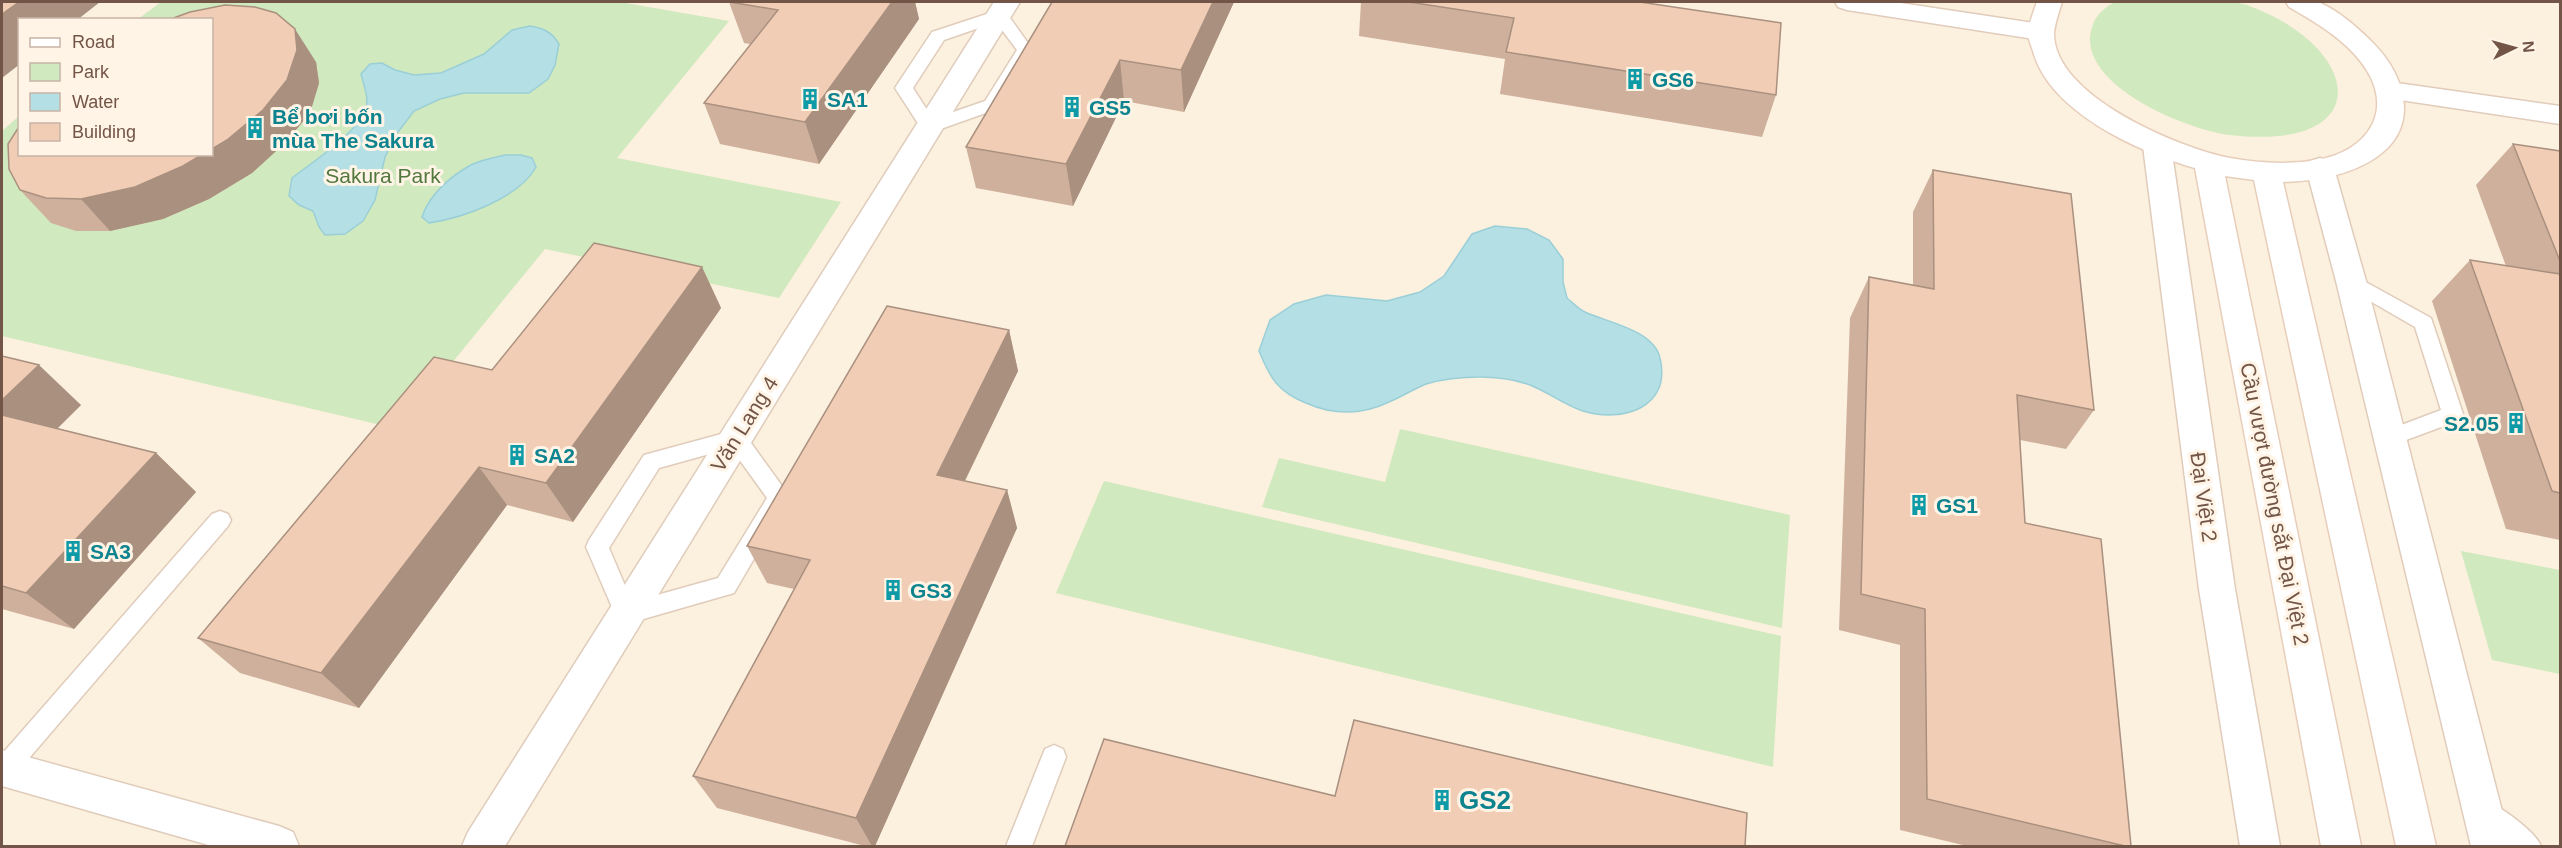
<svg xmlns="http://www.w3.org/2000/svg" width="2562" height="848" viewBox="0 0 2562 848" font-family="Arial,sans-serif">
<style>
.green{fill:#d0e9be}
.water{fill:#b4dfe5;stroke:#9acfd7;stroke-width:1.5}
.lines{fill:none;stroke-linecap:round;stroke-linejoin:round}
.lane-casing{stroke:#e0ccbb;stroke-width:3}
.street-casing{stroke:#e0ccbb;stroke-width:3}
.secondary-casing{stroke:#e7cebb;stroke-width:3}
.lane{fill:#fff;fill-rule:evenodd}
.street{fill:#fff;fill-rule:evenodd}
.secondary{fill:#fff;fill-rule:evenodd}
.wall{fill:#cfb09d}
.shaded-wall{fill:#a9907f}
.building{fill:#f1cdb6;stroke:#a9907f;stroke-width:1.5}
.labels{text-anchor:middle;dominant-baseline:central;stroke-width:6;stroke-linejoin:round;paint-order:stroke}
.culture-label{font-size:21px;font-weight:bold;fill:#0d838f;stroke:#fff4e5;text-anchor:start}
.park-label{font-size:21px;fill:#51783f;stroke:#fff4e5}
.street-label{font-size:21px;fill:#725547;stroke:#fff4e5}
.near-culture-label{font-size:26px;font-weight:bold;fill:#0d838f;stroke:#fff4e5;text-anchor:start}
</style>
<rect width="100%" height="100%" fill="#fcf0df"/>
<path class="green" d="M 161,2 L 620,2 L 729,21 L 617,158 L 841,202 L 779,298 L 545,249 L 398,429 L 2,336 L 2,131 L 19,116 L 20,154 L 212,154 L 212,20 L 138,19 Z
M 2115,2 C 2141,1 2167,2 2193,2 C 2211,2 2230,0 2247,5 C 2363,47 2379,152 2230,135 C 2188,130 2087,89 2090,37 C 2092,19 2101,9 2115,2 Z
M 1400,429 L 1790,515 L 1782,628 L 1262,507 L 1279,458 L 1385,482 Z
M 1104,481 L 1781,636 L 1773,767 L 1056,593 Z
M 2461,551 L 2560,570 L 2560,674 L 2492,660 Z"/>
<path class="water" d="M 530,26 C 543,28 552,32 559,44 L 555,65 L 548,79 L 529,93 L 464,93 L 440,99 L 414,111 L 398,132 L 385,157 L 375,200 L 363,221 L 345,234 L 325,235 L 319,227 L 313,211 L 299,205 L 289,196 L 292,178 C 311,163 367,128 367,101 C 367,93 363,82 361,74 L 370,64 L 382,63 L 395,70 L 414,75 L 441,73 L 484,54 L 512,30 Z
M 505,155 L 521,155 L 532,158 L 536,167 C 519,198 463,218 429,223 L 422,217 C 429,195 450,177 469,166 C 479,160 494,158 505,155 Z
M 1495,226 L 1527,229 L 1549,240 L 1563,259 L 1563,282 L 1567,298 C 1572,302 1578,309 1585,312 C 1606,322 1654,330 1660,358 C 1672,408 1622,423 1583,411 C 1564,405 1548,392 1530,385 C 1514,379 1497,377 1480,377 C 1463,377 1443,379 1426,384 C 1414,389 1401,397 1389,402 C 1362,415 1333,415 1306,403 C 1278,392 1270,378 1259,351 L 1270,320 L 1294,304 L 1326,295 L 1387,301 L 1420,292 L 1444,276 L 1472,234 Z"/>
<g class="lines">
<defs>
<path id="lane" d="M 999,10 L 1005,11 L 1033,50 L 1000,105 L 997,109 L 935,131 L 923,131 L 895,88 L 932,32 ZM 996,22 L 1017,50 L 985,101 L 933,119 L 913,88 L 944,40 Z
M 2351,274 L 2431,318 L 2463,414 L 2460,420 L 2390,446 L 2383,444 L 2379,438 L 2383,432 L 2441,410 L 2415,327 L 2344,286 L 2341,281 L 2344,276 Z
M 736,430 L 743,432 L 790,497 L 734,593 L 626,624 L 618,621 L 586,547 L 589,540 L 644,455 ZM 731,448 L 767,498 L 718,578 L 632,602 L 609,548 L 659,468 Z
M 220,511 L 228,514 L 231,520 L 228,526 L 13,777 L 2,780 L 2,754 L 212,514 Z
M 1054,745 L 1063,749 L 1066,757 L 1032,846 L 1006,846 L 1045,749 Z
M 2484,800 C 2500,806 2535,831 2541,846 L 2508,846 L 2475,821 L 2471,812 L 2475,803 Z"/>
<path id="street" d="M 994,2 L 1020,2 L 505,846 L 462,846 L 468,832 Z
M 1835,2 L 1894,2 L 2040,24 L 2049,26 L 2053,32 L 2049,38 L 2040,40 L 1847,10 L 1838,7 Z
M 2390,82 L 2560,106 L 2560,124 L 2380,97 L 2376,91 L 2380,85 Z
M 2157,137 L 2167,139 L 2171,146 L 2235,589 L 2280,846 L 2240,846 L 2199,589 L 2143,146 L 2147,139 Z
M 2320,158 L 2330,161 L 2334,168 L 2366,281 L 2511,846 L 2471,846 L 2336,281 L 2306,168 L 2310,161 Z
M 2,750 L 279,826 L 293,832 L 299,846 L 212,846 L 2,786 Z"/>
<path id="secondary" d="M 2037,2 L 2062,2 C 2059,12 2055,23 2054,33 C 2053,96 2179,148 2230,158 C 2258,163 2288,165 2316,160 C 2369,152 2397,108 2361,62 C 2343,38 2315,22 2289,7 L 2286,2 C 2295,2 2309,0 2318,2 C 2338,10 2358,28 2373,43 C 2406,76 2421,128 2375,158 C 2348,176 2314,181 2283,182 L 2436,846 L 2396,846 L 2254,180 L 2225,176 L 2361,846 L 2321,846 L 2195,168 C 2139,152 2049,112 2033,51 C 2031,45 2028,38 2028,33 C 2029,23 2034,11 2037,2 Z"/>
</defs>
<use href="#lane" class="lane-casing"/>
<use href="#street" class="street-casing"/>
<use href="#secondary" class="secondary-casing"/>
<use href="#lane" class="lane"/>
<use href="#street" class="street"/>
<use href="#secondary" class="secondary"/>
</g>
<path class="wall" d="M 729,2 L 915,2 L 919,19 L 819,164 L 720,144 L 704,103 L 750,44 L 744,43 Z
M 1052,2 L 1234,2 L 1184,112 L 1124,101 L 1073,206 L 976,188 L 966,147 Z
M 1361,2 L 1640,2 L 1776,95 L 1762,137 L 1500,94 L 1505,59 L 1359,36 Z
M 316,62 L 319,83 L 310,113 L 286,142 L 252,173 L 209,199 L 163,219 L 110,231 L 76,231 L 51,223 L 20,190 Z
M 2513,144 L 2560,151 L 2560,540 L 2506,529 L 2432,301 L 2470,260 L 2506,266 L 2476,185 Z
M 1933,170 L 2094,410 L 2066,449 L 2020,440 L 2025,523 L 2131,846 L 1967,846 L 1900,830 L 1900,645 L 1839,630 L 1850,318 L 1869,277 L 1913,285 L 1913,212 Z
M 702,267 L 721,308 L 573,522 L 507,505 L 359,708 L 240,673 L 198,638 L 492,370 Z
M 1009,330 L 1018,371 L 965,481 L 1007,490 L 1017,528 L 875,846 L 865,846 L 717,808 L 693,776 L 794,589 L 767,583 L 747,546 Z
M 2,356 L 81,405 L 56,429 L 156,453 L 196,492 L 74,629 L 2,609 Z"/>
<path class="shaded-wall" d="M 19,2 L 100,2 L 77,20 L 20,20 L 20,64 L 2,78 L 2,14 Z
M 892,2 L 915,2 L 919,19 L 819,164 L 805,122 Z
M 1213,2 L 1234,2 L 1184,112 L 1181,70 Z
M 295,29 L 316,62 L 319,83 L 310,113 L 286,142 L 252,173 L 209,199 L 163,219 L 110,231 L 81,199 L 203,154 L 212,154 L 212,149 Z
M 1120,60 L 1124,101 L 1073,206 L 1066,164 Z
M 702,267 L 721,308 L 573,522 L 546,483 Z
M 1009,330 L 1018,371 L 949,513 L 937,475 Z
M 39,365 L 81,405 L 34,452 L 2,424 L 2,400 Z
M 156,453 L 196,492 L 74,629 L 26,593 Z
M 479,467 L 507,505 L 359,708 L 321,673 Z
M 1007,490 L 1017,528 L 875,846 L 872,846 L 856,818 Z"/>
<path class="building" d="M 2,2 L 19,2 L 2,14 Z
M 730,2 L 892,2 L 805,122 L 704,103 L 778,10 Z
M 1052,2 L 1213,2 L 1181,70 L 1120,60 L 1066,164 L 966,147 Z
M 1409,2 L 1640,2 L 1781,23 L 1776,95 L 1506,52 L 1514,18 Z
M 225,5 L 255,7 L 276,13 L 295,29 L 297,50 L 287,80 L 263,110 L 227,140 L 212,149 L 212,20 L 168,20 L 190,12 Z
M 20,125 L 20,154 L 203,154 L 183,166 L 135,187 L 81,199 L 46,198 L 20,190 L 9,169 L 8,144 Z
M 2513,144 L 2560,151 L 2560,261 Z
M 1933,170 L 2071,194 L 2094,410 L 2017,395 L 2025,523 L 2101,539 L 2131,846 L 2125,846 L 1927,799 L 1925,609 L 1861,594 L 1869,277 L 1934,289 Z
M 594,243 L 702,267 L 546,483 L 479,467 L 321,673 L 198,638 L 434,357 L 492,370 Z
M 2470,260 L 2560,274 L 2560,493 L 2552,491 Z
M 887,306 L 1009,330 L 937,475 L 1007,490 L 856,818 L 693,776 L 810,560 L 747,546 Z
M 2,356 L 39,365 L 2,400 Z
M 2,415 L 156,453 L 26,593 L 2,586 Z
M 1354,720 L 1747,813 L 1745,846 L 1065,846 L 1104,739 L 1335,796 Z"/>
<defs>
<symbol id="building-bare" viewBox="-9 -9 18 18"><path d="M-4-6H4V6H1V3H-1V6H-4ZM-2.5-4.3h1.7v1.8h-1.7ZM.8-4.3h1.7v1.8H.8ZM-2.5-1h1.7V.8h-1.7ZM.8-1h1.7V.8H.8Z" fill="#0f9aa8" stroke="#fff4e5" stroke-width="2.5" paint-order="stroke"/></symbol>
</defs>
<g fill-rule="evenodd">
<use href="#building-bare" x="1620" y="64" width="30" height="30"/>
<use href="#building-bare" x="795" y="84" width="30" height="30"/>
<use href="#building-bare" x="1057" y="92" width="30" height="30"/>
<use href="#building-bare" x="240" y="113" width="30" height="30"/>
<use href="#building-bare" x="2501" y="408" width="30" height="30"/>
<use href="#building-bare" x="502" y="440" width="30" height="30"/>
<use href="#building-bare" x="1904" y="490" width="30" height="30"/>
<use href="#building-bare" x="58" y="536" width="30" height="30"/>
<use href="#building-bare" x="878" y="575" width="30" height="30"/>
<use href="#building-bare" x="1427" y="785" width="30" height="30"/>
</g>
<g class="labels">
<g class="culture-label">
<text x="1652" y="79">GS6</text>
<text x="827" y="99">SA1</text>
<text x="1089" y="107">GS5</text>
<text x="272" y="116">Bể bơi bốn<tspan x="272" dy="24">mùa The Sakura</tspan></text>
<text x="2499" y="423" text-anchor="end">S2.05</text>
<text x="534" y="455">SA2</text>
<text x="1936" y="505">GS1</text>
<text x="90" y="551">SA3</text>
<text x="910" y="590">GS3</text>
</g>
<g class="park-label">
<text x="383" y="175">Sakura Park</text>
</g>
<g class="street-label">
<text transform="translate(744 424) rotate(-58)">Văn Lang 4</text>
<text transform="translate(2204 497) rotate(82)">Đại Việt 2</text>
<text transform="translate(2275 504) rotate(79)">Cầu vượt đường sắt Đại Việt 2</text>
</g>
<g class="near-culture-label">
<text x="1459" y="800">GS2</text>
</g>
</g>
<rect width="2562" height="848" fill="none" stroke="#725547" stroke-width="6"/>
<rect x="18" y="18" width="195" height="138" fill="#fff4e5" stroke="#c7b4a6" stroke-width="1.5"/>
<rect x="30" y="38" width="30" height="9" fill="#ffffff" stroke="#c7b4a6" stroke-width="1.5"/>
<text x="72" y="48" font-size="18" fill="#725547">Road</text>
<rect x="30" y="63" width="30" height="18" fill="#d0e9be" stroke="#c7b4a6" stroke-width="1.5"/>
<text x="72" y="78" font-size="18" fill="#725547">Park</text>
<rect x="30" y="93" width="30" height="18" fill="#b4dfe5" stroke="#c7b4a6" stroke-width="1.5"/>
<text x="72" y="108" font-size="18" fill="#725547">Water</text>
<rect x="30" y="123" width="30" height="18" fill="#f1cdb6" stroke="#c7b4a6" stroke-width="1.5"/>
<text x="72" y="138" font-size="18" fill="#725547">Building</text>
<g transform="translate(2514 48) rotate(85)" stroke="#fff4e5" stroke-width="4.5" paint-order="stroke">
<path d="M0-4.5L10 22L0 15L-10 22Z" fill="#725547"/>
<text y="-9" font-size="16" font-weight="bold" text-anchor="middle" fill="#725547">N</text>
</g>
</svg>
